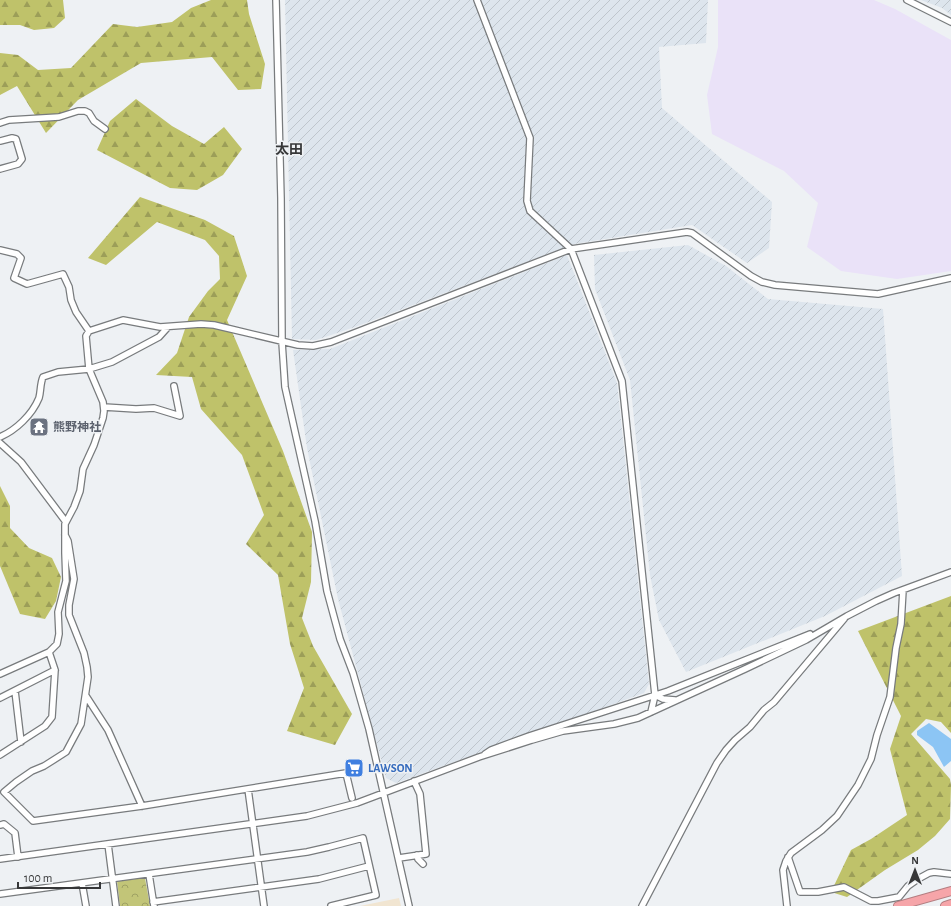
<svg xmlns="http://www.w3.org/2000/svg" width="951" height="906" viewBox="0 0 951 906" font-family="'Alegreya Sans','Noto Sans JP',sans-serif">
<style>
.commercial{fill:#eae2f8}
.industrial{fill:url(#industrial-furrows)}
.education{fill:#f1e5d1}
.forest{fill:url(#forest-firs)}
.park{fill:url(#park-crowns)}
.water{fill:#8cc5f4}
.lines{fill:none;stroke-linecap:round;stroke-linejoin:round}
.minor-casing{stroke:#787b7d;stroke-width:8}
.highway-casing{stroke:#b37e81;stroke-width:10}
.minor{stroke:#fff;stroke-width:5.5}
.highway{stroke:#f6a5a9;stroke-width:8}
.labels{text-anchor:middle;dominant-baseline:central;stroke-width:3;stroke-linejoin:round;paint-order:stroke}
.worship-label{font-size:12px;font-weight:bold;fill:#5b616d;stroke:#eef1f4;text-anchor:start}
.shop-label{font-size:12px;font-weight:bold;fill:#366cbe;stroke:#eef1f4;text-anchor:start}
.quarter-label{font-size:14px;font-weight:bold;fill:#363738;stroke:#eef1f4}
</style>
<defs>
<pattern id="industrial-furrows" width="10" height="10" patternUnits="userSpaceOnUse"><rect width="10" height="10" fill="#dde5ed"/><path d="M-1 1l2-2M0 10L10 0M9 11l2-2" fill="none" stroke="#bec5cc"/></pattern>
<pattern id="forest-firs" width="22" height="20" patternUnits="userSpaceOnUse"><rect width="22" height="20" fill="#bfc26a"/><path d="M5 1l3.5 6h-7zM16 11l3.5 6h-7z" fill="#9c9e58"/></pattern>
<pattern id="park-crowns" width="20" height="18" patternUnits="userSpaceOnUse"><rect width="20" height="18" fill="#c2c578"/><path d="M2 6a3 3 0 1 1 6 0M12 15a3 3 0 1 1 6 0" fill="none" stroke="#9ea163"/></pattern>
</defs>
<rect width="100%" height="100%" fill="#eef1f4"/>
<path class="commercial" d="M 718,0 L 874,0 L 895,9 L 951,40 L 951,271 L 897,279 L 841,271 L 807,247 L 818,203 L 784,171 L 712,134 L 707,95 L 718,47 Z"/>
<path class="industrial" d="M 285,0 L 708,0 L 706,43 L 659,47 L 662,108 L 772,202 L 769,248 L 747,263 L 692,225 L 574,244 L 355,327 L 316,340 L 292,339 Z
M 921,0 L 951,0 L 951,15 L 942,8 Z
M 688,245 L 726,266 L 768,299 L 883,309 L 902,576 L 825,616 L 686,672 L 659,620 L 650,575 L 630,380 L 595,289 L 594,255 Z
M 567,255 L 617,383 L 649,684 L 644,693 L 396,783 L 386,778 L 338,599 L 307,448 L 293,350 L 330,349 Z"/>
<path class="education" d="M 399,898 L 401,906 L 360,906 Z"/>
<path class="forest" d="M 0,0 L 63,0 L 65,18 L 54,28 L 34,30 L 20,25 L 0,25 Z
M 211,0 L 247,0 L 249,14 L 265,64 L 261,89 L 238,90 L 212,57 L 141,63 L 78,100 L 46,133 L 17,86 L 0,95 L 0,53 L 18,55 L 38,70 L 71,68 L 113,24 L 137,27 L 172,22 L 191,8 Z
M 136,99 L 172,126 L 204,144 L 224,127 L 242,149 L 223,175 L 197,190 L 170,188 L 97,150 L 110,121 Z
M 140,197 L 205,220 L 234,236 L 247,276 L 227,320 L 283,451 L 312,532 L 311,582 L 302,618 L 313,646 L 352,714 L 335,745 L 287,731 L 304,688 L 290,644 L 278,575 L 246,544 L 264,515 L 242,455 L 201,409 L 192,377 L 156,375 L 177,353 L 189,317 L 208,291 L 220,279 L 219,256 L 205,240 L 157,222 L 106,265 L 88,258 Z
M 0,486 L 10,506 L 10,528 L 29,548 L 52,558 L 61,577 L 56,601 L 45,619 L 20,614 L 0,566 Z
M 951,596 L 951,733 L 941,722 L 926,719 L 911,734 L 950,779 L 951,785 L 950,819 L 935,836 L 918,850 L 885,870 L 847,897 L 831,892 L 851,850 L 871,839 L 907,815 L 890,749 L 901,716 L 858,631 Z"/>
<path class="park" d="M 145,878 L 150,906 L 120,906 L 117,881 Z"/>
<path class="water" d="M 929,723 L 951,739 L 951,761 L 944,767 L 933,747 L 917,735 L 917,731 Z"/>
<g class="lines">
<defs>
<path id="minor" d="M 276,0 L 281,198 L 282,342 L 285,387 L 315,521 L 327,591 L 340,639 L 353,673 L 369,729 L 409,906
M 477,0 L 530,138 L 527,201 L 530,211 L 571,249 L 622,381 L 655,695 L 651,712
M 907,0 L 951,22
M 0,123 L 9,120 L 59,117 L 78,111 L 85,111 L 89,113 L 94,121 L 105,129
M 0,141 L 12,138 L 16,139 L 22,159 L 18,164 L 0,169
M 0,250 L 17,254 L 21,258 L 14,278 L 27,284 L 63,274 L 69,287 L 71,300 L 76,312 L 89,331 L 123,320 L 160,327 L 201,324 L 214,325 L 298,345 L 313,346 L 331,342 L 571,249 L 687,232 L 692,233 L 751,276 L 762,282 L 775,285 L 878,294 L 951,278
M 104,407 L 136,409 L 154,408 L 180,416 L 174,386
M 0,437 C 16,430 32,415 39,398 C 41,391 40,384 43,377 L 58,372 L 89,369 L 112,362 L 159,337 L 168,327
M 0,443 L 21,462 L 66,522
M 65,535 L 68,541 L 74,579 L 69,605 L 69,615 L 84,653 L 87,667 L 88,677 L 81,724 L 66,752 L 44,766 L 32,771 L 16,782 L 4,792 L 33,821 L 142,806 L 346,773 L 352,798
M 0,674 L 49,652 L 57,644 L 59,634 L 58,612 L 66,581 L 65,553 L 65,524 L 74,507 L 80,491 L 83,469 L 94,445 L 103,418 L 104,411 L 103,402 L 89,369 L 86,336 L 89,331
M 15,691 L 21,742
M 655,695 L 663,699 L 675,700
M 86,696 L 108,730 L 142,806
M 0,698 L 55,670
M 485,754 L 491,750 L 529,736 L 668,691 L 810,634
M 0,755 L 45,726 L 52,717 L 55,670 L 49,652
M 248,789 L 264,906
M 0,825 L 4,824 L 15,833 L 18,857
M 108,844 L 116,906
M 417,855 L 418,859 L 423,864
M 788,857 L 800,892 L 818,892 L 844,887 L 871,901 L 878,901 L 899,897 L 908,886 L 918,879 L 929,873 L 934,872 L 951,874
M 399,858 L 426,854 L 420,794 L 414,781
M 0,859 L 307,816 L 357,803 L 479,757 L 532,740 L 563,731 L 614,724 L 638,718 L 745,669 L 806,640 L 847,616 L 876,601 L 894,593 L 951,572
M 149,874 L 154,906
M 82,883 L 86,906
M 0,894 L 307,852 L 329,847 L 363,838 L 376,895 L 331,906
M 153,902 L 319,879 L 369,866
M 642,906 L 717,763 L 726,750 L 735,740 L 750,727 L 764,710 L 774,702 L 844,619
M 787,906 L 783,870 L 786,861 L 791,853 L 822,830 L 837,816 L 858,785 L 871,759 L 877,735 L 890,697 L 896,648 L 901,624 L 903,590"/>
<path id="highway" d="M 898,906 L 951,891
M 945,906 L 951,904"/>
</defs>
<use href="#minor" class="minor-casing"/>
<use href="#highway" class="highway-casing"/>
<use href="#minor" class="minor"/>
<use href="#highway" class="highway"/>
</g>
<defs>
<symbol id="temple-square" viewBox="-11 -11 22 22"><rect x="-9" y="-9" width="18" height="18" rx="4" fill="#6b7280" stroke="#eef1f4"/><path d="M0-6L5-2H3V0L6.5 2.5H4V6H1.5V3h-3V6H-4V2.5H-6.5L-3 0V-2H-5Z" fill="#fff"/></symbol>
<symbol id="supermarket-square" viewBox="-11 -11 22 22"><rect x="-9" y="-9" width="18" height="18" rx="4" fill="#3f7fe0" stroke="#eef1f4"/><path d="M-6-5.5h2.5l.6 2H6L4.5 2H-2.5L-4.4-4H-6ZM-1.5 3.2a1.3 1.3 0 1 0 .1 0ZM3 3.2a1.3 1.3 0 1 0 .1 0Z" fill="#fff"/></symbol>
</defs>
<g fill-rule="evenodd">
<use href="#temple-square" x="28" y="416" width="22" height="22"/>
<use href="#supermarket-square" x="343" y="757" width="22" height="22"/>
</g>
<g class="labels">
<g class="worship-label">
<text x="53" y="427">熊野神社</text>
</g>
<g class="shop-label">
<text x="368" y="768">LAWSON</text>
</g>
<g class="quarter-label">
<text x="289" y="150">太田</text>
</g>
</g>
<g transform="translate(915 870)" stroke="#eef1f4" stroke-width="3" paint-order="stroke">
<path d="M0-3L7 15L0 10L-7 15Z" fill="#363738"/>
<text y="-6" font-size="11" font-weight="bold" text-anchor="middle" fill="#363738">N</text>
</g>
<path d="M18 882v6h82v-6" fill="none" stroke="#363738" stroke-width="2"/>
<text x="24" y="882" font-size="12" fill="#363738" stroke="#eef1f4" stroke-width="3" paint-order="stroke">100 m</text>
</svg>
